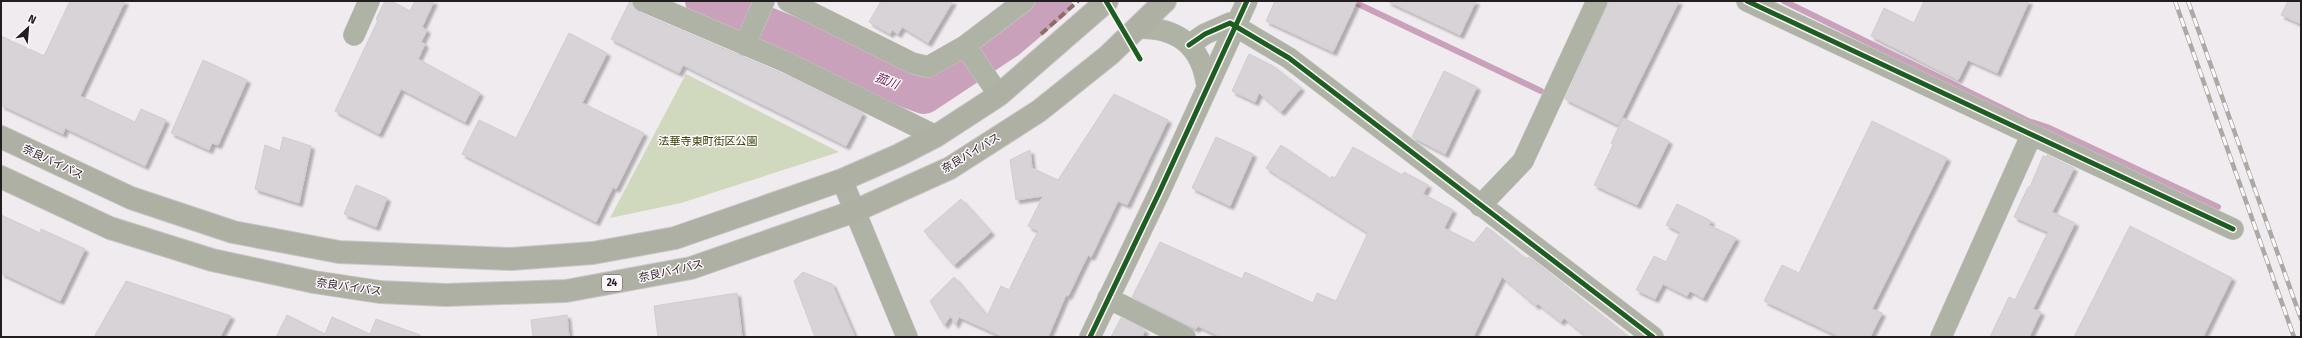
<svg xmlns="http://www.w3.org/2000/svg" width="2302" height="338" viewBox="0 0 2302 338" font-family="'Fira Sans','Noto Sans JP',sans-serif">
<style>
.green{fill:#d0d8bd}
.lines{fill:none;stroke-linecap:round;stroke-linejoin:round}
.stream{stroke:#c9a1ba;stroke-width:6}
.river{stroke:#c9a1ba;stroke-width:38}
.building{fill:#d7d3d6;stroke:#d1cdcf;filter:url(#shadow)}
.minor-casing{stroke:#cac7c9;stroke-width:22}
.highway-casing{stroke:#cac7c9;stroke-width:24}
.minor{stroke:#afb3a6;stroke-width:21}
.highway{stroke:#adb0a3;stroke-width:22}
.rail-casing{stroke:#a9aaa4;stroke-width:4.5}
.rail{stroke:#fff6fb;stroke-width:3;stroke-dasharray:9;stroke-linecap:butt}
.quiet{stroke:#8d6e63;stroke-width:4;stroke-dasharray:8 4;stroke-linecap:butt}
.cycleway-casing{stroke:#fff6fb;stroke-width:8}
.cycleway{stroke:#1b5e20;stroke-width:5}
.labels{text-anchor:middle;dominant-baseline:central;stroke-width:3;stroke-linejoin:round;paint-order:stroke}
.shield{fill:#fff6fb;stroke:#645f62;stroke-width:1}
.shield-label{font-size:10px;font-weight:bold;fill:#221e20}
.park-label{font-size:11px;fill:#324300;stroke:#fff6fb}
.street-label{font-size:11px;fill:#221e20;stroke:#fff6fb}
.water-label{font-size:12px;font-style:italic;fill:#672552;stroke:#fff6fb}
</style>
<defs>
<filter id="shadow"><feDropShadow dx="3.5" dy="3.5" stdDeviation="1" flood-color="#0004"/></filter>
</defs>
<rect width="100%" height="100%" fill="#f0ebee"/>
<path class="green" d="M 686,74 L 839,152 L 681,203 L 610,218 Z"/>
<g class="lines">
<path class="stream" d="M 1352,1 L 1541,91
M 1784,1 L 2028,121 L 2047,127 L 2218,207"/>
<path class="river" d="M 704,1 L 820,47 L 870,75 L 924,95 L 1007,40 L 1053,1"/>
</g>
<path class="building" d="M 70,1 L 125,1 L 80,96 L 135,122 L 141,109 L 166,120 L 145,166 L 65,128 L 63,134 L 1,105 L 1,36 L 44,56 Z
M 385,1 L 391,1 L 410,11 L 415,1 L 434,1 L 422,27 L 427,30 L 421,42 L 425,44 L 418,59 L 480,93 L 465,122 L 401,89 L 379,134 L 335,111 L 378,20 L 376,19 Z
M 630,1 L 638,12 L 779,72 L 863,113 L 846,146 L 683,65 L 679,73 L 611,39 Z
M 881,1 L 953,1 L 928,43 L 902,27 L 898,34 L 892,30 L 890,34 L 869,22 Z
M 1275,1 L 1357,1 L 1333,52 L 1266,21 Z
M 1387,1 L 1476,1 L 1460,35 Z
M 1609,1 L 1679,1 L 1618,125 L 1565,99 Z
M 1924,1 L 2029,1 L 1997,73 L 1968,60 L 1958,80 L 1871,36 L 1884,8 L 1914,23 Z
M 2288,1 L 2301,1 L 2301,24 L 2281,15 Z
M 569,33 L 607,53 L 582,103 L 644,133 L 616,189 L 613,187 L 596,222 L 462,154 L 479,120 L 516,138 Z
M 1249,54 L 1273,66 L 1301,88 L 1281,112 L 1259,93 L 1255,102 L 1232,91 Z
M 203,60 L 247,80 L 218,145 L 212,143 L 209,150 L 171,133 Z
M 1444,71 L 1477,87 L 1445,154 L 1412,137 Z
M 1114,94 L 1168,120 L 1127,205 L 1118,201 L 1091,257 L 1088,255 L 1068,296 L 1066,295 L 1048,337 L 1003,337 L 959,317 L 955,325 L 951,316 L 944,325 L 930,301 L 954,277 L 987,316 L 1001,286 L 1009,290 L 1038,231 L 1028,226 L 1043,196 L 1016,200 L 1010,160 L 1030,150 L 1032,168 L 1058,180 Z
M 1623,118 L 1669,141 L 1637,205 L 1594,185 L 1613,145 L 1611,143 Z
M 1872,121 L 1947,158 L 1872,309 L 1882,313 L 1870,337 L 1840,337 L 1764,301 L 1782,265 L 1799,273 Z
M 283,137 L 311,146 L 299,203 L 255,189 L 265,145 L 280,151 Z
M 1216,137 L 1253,154 L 1230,206 L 1192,188 Z
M 1281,145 L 1331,179 L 1332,176 L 1335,178 L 1353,147 L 1402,175 L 1404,172 L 1428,185 L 1423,194 L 1453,210 L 1444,228 L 1474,243 L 1487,227 L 1526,259 L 1529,257 L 1629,337 L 1587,337 L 1564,318 L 1561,322 L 1538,304 L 1536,306 L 1502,277 L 1473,337 L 1221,337 L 1198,326 L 1196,329 L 1132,297 L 1160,242 L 1242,279 L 1245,272 L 1313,303 L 1317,293 L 1336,301 L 1368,233 L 1266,168 Z
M 2047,155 L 2074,168 L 2052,212 L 2075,223 L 2033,309 L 2041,312 L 2029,337 L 1990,337 L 2009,297 L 2015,300 L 2048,232 L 2014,217 L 2028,187 L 2030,187 L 2043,156 L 2046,157 Z
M 356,185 L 387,198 L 376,227 L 344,214 Z
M 961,199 L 991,232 L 954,265 L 924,231 Z
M 1677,204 L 1711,221 L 1709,225 L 1736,238 L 1703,298 L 1690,291 L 1687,296 L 1663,284 L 1655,299 L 1636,290 L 1654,256 L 1666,262 L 1680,232 L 1666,225 Z
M 1,215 L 40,233 L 41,229 L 85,249 L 60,301 L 1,273 Z
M 2130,226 L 2232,278 L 2203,337 L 2074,337 Z
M 803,272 L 832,284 L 855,337 L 815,337 L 794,281 Z
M 126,281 L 231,316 L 220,337 L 94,337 Z
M 737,293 L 742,337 L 658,337 L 654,306 Z
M 287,315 L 325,334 L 332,317 L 370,334 L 376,319 L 420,335 L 420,337 L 276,337 Z
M 567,315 L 569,337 L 533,337 L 531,320 Z
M 1121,318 L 1145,330 L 1142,337 L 1111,337 Z"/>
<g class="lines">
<defs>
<path id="minor" d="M 643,1 L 784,61 L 936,136
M 788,1 L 912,63 L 928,67 L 965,46 L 1024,1
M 1747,1 L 2233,229
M 1137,28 C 1178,27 1202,46 1207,87
M 354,35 L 369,1
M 745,45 L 764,1
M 1189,45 L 1205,34 L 1230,23 L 1289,58 L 1653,337
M 965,46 L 999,95
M 842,180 L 907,337
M 1480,206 L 1523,161 L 1597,1
M 1108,298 L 1185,337
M 1090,337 L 1159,193 L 1247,1
M 1941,337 L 2031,136"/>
<path id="highway" d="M 1,137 L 131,198 L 233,232 L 339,252 L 511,259 L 593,253 L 675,238 L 842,180 L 899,155 L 936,136 L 999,95 L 1107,1
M 1,177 L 110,228 L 212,260 L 314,282 L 380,292 L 446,295 L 566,291 L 691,268 L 855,211 L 950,168 L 1039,111 L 1109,55 L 1165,1"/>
</defs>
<use href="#minor" class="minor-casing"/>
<use href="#highway" class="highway-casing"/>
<use href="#minor" class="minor"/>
<use href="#highway" class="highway"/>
<defs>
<path id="rail" d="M 2175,1 L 2294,337
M 2188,1 L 2301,319"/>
</defs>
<use href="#rail" class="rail-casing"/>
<use href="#rail" class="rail"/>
<path class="quiet" d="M 1041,34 L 1078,1"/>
<defs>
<path id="cycleway" d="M 1106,1 L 1140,59
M 1747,1 L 2233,229
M 1189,45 L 1205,34 L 1230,23 L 1289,58 L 1653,337
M 1090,337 L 1159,193 L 1247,1"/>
</defs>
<use href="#cycleway" class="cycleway-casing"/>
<use href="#cycleway" class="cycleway"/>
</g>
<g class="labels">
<rect class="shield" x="602" y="275" width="20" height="16" rx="3"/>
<g class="shield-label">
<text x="612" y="283">24</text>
</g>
<g class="park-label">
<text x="708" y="141">法華寺東町街区公園</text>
</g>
<g class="street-label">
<text transform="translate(971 153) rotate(-31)">奈良バイパス</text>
<text transform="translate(53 162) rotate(25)">奈良バイパス</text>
<text transform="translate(671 271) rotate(-13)">奈良バイパス</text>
<text transform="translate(349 287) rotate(8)">奈良バイパス</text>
</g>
<g class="water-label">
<text transform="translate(887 81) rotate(21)">菰川</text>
</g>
</g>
<rect width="2302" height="338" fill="none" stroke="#221e20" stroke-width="4"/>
<g transform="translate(28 28) rotate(26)" stroke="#fff6fb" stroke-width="3" paint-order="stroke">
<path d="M0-3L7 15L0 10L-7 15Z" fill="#221e20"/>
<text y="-6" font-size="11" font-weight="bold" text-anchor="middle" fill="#221e20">N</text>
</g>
</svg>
